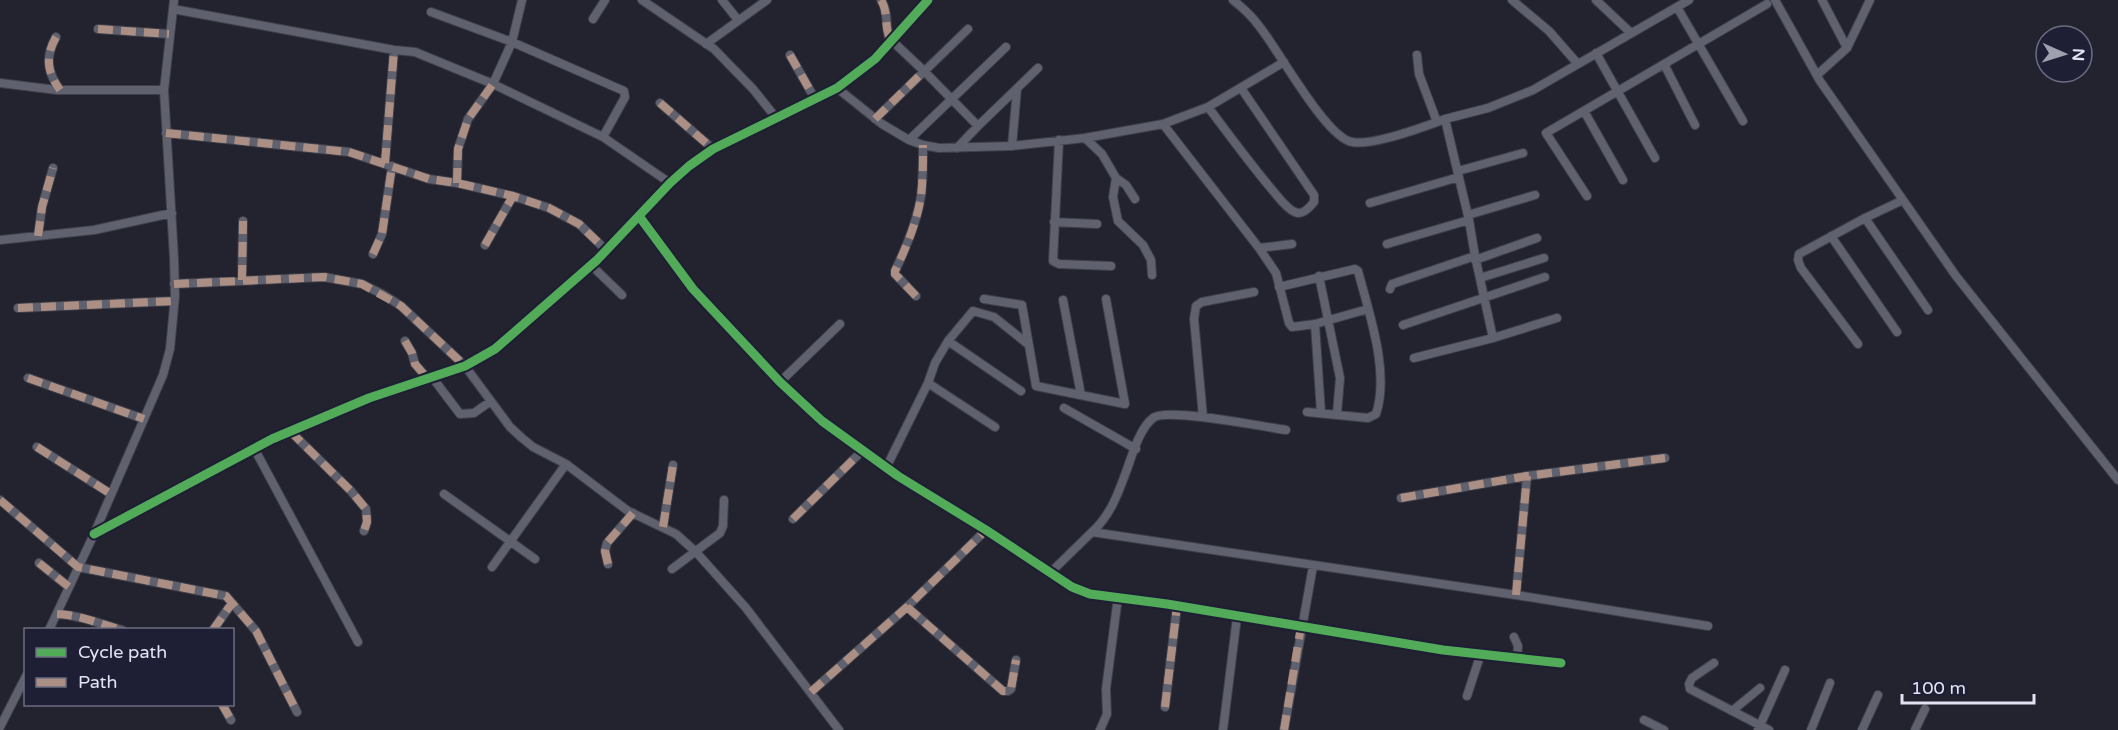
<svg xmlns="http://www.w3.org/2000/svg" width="2118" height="730" viewBox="0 0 2118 730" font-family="'Varela Round',sans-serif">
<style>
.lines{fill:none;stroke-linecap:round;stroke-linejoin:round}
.minor-casing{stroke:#3f3f49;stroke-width:10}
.minor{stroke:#60616e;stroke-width:8}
.quiet{stroke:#ac8f84;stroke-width:8;stroke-dasharray:15 8;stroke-linecap:butt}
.cycleway-casing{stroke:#1e1e34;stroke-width:13}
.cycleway{stroke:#51ab58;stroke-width:9}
</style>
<rect width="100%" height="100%" fill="#23232f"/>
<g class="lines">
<defs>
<path id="minor" d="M 642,0 L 714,49 L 753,89 L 777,119
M 722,0 L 738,20
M 881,0 C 889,13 885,25 889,38 L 924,71 L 978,126 L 1038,68
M 1233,0 C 1243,8 1252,16 1259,26 C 1278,49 1326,138 1352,142 C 1372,146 1424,127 1445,119 L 1469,220 L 1475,256 L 1493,338
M 1512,0 L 1549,31 L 1577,63
M 1596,0 L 1631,33
M 1775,0 L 1820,81 L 1903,200 L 1865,218 L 1799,254 L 1798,260 L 1801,268 L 1858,344
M 1822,0 L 1847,48
M 1677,7 L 1743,121
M 173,9 L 394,50 L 415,52 L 493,84 L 512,42 L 522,0
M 431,12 L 512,42 L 624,91 L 625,97 L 603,137
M 593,19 L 605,0
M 98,29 L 169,34
M 56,37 C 45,57 47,72 60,90
M 706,44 L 767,0
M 1596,53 L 1655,158
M 790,55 L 815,99
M 1417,55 L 1419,74 L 1437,122
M 1664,64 L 1695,125
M 1817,75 L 1847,48 L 1870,0
M 0,83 L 57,90 L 164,90
M 837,88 L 882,124 L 909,140 L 923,145 L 939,148 L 1012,146 L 1085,138 L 1163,124 L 1208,107 L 1284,62
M 660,103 L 713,149
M 1208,107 C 1230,136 1251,165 1274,192 C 1280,199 1287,209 1295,212 C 1302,216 1310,207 1314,202 L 1314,195 L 1241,88
M 1584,111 L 1623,180
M 875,119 L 968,29
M 1445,119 L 1488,108 L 1533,90 L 1689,0
M 1163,124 L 1259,248 L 1292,244
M 166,133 L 349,152 L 429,179 L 457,183 L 513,196 L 549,208 L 579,224 L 606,250
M 1085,138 L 1102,154 L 1116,178 L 1113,197 L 1118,221 L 1143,245 L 1151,260 L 1152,275
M 909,140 L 1006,47
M 1059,140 L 1053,261 L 1059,264 L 1111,266
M 1012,146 L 1017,89
M 957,148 L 978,126
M 385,163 L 394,50
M 1458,171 L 1523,153
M 1116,178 L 1126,185 L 1135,199
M 457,183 L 458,149 L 468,119 L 493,84 L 603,137 L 670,183
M 1587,196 L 1546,133 L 1767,4
M 1903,200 L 1956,276 L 2118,480
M 1370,203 L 1459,177
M 1468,215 L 1535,195
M 639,216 L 693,289 L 780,382 L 822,421 L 898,476 L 986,530 L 1072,587 L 1090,594 L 1167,604 L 1443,650 L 1561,663
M 1865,218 L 1928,310
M 1054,222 L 1097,224
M 38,236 L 42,207 L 53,168
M 1831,236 L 1897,332
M 0,240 L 94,230 L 172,213
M 1387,244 L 1469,220
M 485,245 L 513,196
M 1259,248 L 1276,273 L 1289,323 L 1292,327 L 1315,324 L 1368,309
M 373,254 L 382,234 L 392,166
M 1475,260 L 1537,238
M 591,265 L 622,295
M 1319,276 L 1340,378 L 1337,414
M 1480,278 L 1544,258
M 242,280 L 243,221
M 174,284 L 324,277 L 362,284 L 384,295 L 401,306 L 465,366 L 510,427 L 522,438 L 533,447 L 566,464 L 628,511 L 676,534 L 696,552 L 746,608 L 839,730
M 1279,287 L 1355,269 L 1358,271 C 1369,313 1390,372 1376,414 L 1368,418 L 1307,412
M 1390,289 L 1392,284 L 1475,256
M 916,296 L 895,274 L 895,271 C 906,248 917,222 921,196 C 923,180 923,162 923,145
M 984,299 L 1022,305 L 1036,386 L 1125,404 L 1106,299
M 1063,300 L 1081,395
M 18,308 L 174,301
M 1315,324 L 1321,413
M 1403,325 L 1545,277
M 405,341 L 412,353 L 415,364 L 428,379
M 948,341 L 1021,391
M 1414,358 L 1493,338 L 1557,318
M 432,377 L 460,414 L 474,413 L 491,401
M 28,378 L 144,419
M 780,382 L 840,324
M 928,383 L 995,427
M 1064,408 L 1136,449
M 1203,417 L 1194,319 L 1196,306 L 1202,302 L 1254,292
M 290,431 L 351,491 L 366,509 L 367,522 L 364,531
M 37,447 L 111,494
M 254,448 L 358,642
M 886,468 L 928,383 L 935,363 L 948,341 L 973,311 L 994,317 L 1029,345
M 444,494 L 535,559
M 1401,498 L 1527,476 L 1665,458
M 0,500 L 78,567 L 226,596 L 256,631 L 297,712
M 793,519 L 862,451
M 663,527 L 673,465
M 1092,532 C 1110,516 1118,494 1126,472 C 1132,456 1139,429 1153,418 C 1167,407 1264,427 1286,430
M 94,534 L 272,439 L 369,398 L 465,366 L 495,349 L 597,260 L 670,183 L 689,166 L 713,149 L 837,88 L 875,59 L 928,0
M 39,563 L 69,587
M 608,564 L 605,551 L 607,543 L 633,513
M 492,567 L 566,464
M 672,569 L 720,533 L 723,526 L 724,500
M 1051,572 L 1092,532 L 1516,595 L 1708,626
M 1516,595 L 1527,476
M 907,607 L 1003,691 L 1008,691 L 1011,689 L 1016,660
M 57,614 C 80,615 100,624 122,630
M 49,630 L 94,534 L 144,419 L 163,375 L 170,349 L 175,296 L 174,258 L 164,90 L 174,0
M 213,630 L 232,603
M 1514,637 L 1518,646 L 1517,658
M 1714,663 L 1692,678 L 1689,684 L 1690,689 L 1769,730
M 811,692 L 907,607 L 986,530
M 1467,696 L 1481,653
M 222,704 L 231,720
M 1165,707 L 1177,606
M 1732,711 L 1760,688
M 1644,720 L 1664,730
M 0,727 L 26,676
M 1100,730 L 1107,714 L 1106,689 L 1118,597
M 1223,730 L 1237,617
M 1284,730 L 1313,566
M 1758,730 L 1785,670
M 1811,730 L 1830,683
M 1862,730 L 1878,695
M 1915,730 L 1925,709"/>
</defs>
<use href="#minor" class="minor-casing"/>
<use href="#minor" class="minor"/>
<path class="quiet" d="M 881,0 C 890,14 882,30 893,41
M 98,29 L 169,34
M 56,37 C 45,57 47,72 60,90
M 790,55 L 815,99
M 660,103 L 713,149
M 875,119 L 924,71
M 166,133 L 349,152 L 429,179 L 457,183 L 513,196 L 549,208 L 579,224 L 606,250
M 385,163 L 394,50
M 457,183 L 458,149 L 468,119 L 493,84
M 38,236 L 42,207 L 53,168
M 485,245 L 513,196
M 373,254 L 382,234 L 392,166
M 242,280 L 243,221
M 174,284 L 324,277 L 362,284 L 401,306 L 465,366
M 916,296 L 895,274 L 895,271 C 906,248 917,222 921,196 C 923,180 923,162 923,145
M 18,308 L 174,301
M 405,341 L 412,353 L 415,364 L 428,379
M 28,378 L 144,419
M 290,431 L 351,491 L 366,509 L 367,522 L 364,531
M 37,447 L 111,494
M 1401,498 L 1527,476 L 1665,458
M 0,500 L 78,567 L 226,596 L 256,631 L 297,712
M 793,519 L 862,451
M 663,527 L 673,465
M 39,563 L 69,587
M 608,564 L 605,551 L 607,543 L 633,513
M 1516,595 L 1527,476
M 907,607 L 1003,691 L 1008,691 L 1011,689 L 1016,660
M 57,614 C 80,615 100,624 122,630
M 213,630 L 232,603
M 811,692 L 907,607 L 986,530
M 222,704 L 231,720
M 1165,707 L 1177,606
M 1284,730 L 1301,626"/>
<defs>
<path id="cycleway" d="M 639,216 L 693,289 L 780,382 L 822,421 L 898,476 L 986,530 L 1072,587 L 1090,594 L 1167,604 L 1443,650 L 1561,663
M 94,534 L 272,439 L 369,398 L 465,366 L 495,349 L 597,260 L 670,183 L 689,166 L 713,149 L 837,88 L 875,59 L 928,0"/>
</defs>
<use href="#cycleway" class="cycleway-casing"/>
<use href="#cycleway" class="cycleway"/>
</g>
<rect x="24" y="628" width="210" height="78" fill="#1e1e34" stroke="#6c6d80" stroke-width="1.5"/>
<rect x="36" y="648" width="30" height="9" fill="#51ab58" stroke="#6c6d80" stroke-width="1.5"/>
<text x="78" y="658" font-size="18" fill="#e2e3f2">Cycle path</text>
<rect x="36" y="678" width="30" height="9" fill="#ac8f84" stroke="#6c6d80" stroke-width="1.5"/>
<text x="78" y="688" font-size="18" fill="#e2e3f2">Path</text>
<g transform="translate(2064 54) rotate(93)"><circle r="28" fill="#1e1e34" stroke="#6c6d80" stroke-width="1.5"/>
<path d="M0-4.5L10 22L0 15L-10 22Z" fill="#9fa0ae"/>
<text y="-9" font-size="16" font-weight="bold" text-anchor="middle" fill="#e2e3f2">N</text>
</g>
<path d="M1902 694v9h132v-9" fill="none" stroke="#e2e3f2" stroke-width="3"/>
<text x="1911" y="694" font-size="18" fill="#e2e3f2" stroke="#1e1e34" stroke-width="4.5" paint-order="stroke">100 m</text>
</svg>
